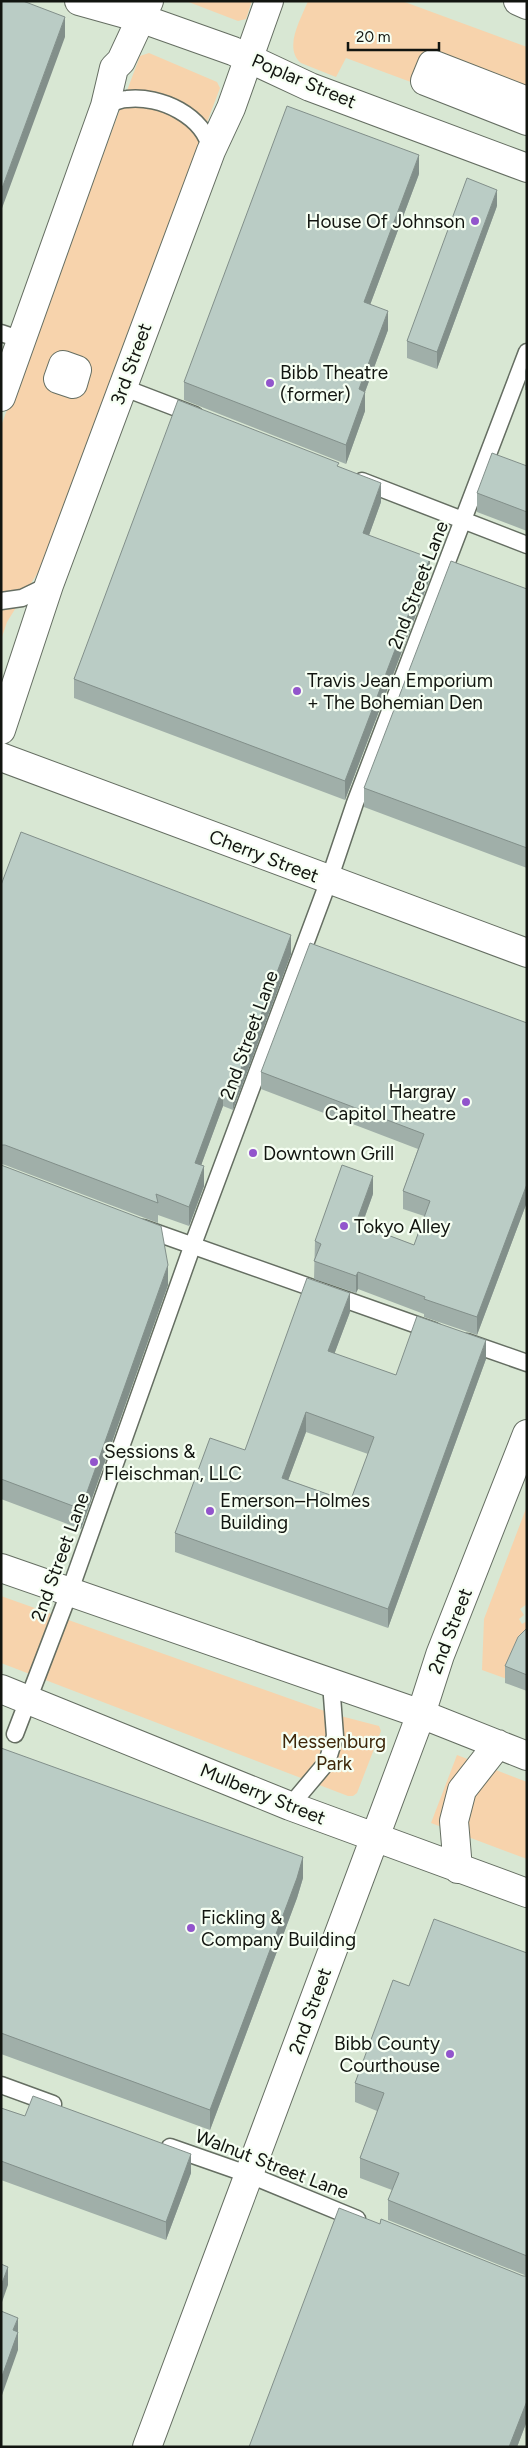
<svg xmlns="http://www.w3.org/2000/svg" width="528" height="2448" viewBox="0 0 528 2448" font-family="Figtree,sans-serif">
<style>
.built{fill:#d8e7d3}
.green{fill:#f7d3ac}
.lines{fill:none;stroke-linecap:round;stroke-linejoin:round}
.lane-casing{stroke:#656e62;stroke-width:19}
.street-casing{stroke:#656e62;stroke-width:30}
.secondary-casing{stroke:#656e62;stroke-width:30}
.primary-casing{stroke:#656e62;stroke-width:30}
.lane{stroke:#fff;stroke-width:16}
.street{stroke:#fff;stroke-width:28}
.secondary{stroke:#fff;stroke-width:28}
.primary{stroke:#fff;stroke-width:28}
.wall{fill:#a0afa9;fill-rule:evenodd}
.shaded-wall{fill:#828f8a}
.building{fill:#baccc5;stroke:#828f8a;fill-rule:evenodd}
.poi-dot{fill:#9255cc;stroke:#f6fff3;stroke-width:2}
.labels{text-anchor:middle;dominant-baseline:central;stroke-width:4.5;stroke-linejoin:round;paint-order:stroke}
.street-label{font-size:19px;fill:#121510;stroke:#f6fff3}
.poi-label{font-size:19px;fill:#121510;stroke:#f6fff3;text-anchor:start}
.park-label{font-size:19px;fill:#3e270a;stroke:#f6fff3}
</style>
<rect width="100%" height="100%" fill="#e8f2e4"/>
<path class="built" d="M 1,1 L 527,1 L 527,2447 L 1,2447 Z"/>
<path class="green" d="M 186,1 L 252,1 L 246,19 L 238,21 Z
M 308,1 L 402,1 L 527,47 L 527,125 L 346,58 L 336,77 L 301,63 C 283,48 301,19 308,1 Z
M 149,53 L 217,82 L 220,88 L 115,366 L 45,561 L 7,622 L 1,640 L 1,426 L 140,56 Z
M 527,1506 L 527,1604 L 520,1609 L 524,1615 L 519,1619 L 522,1624 L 527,1621 L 527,1645 L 507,1679 L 482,1670 L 484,1619 Z
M 1,1596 L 333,1714 L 379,1726 L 381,1731 L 357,1793 L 353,1796 L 348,1796 L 1,1663 Z
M 457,1755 L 527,1782 L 527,1859 L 431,1823 Z"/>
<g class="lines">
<defs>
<path id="lane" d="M 105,106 C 112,103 120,99 127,99 C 160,95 205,116 211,151
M 1,333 L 22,340
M 122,387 L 195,415
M 362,481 L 527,545
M 1,601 L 22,598 L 49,585
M 143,1228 L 434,1331
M 467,1342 L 527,1363
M 15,1734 L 69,1593 L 192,1247 L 329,880 L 355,803 L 527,352
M 290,1806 L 327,1762 L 335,1736 L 331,1683
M 1,2085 L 53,2104
M 170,2147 L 250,2175 L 357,2219"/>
<path id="street" d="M 527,101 L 432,64 L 425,81 L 527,121
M 63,365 L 77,370 L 73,384 L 58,379 Z
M 1,397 L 105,106 L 114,68 L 121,61 L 149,1
M 1,730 L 49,585 L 211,151 L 231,108 L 269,1
M 1,757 L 527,953"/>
<path id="secondary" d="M 79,1 L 140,18 L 233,51 L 310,87 L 527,168
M 518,1 L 527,5
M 421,1714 L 440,1655 L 527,1434"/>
<path id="primary" d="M 1,1568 L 421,1714 L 527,1756
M 1,1689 L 290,1806 L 527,1893
M 458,1869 L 454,1821 L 462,1790 L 498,1744
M 147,2447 L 421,1714"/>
</defs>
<use href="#lane" class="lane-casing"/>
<use href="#street" class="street-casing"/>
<use href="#secondary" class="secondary-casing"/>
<use href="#primary" class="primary-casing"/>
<use href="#lane" class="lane"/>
<use href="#street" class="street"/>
<use href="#secondary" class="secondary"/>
<use href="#primary" class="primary"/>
</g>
<path class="wall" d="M 419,174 L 370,305 L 388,330 L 365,392 L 365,411 L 346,464 L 184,400 L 184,382 Z
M 497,206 L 437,369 L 407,358 L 407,341 Z
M 527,365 L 527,390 L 525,390 L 525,371 Z
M 527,466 L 527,531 L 477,512 L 477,493 Z
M 381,502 L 369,535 L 430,578 L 345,800 L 74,698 L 74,679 Z
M 527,589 L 527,868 L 364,807 L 364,788 Z
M 1,885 L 291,954 L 233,1110 L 223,1106 L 201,1165 L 204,1186 L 189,1226 L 158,1215 L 158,1223 L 5,1165 L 1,1164 Z
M 527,1023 L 527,1202 L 477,1335 L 424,1317 L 424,1314 L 358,1289 L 356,1293 L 314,1279 L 315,1241 L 373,1194 L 362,1225 L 414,1245 L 424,1216 L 403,1209 L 403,1191 L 418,1149 L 261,1089 L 261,1072 Z
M 1,1165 L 168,1285 L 81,1529 L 1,1499 Z
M 350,1312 L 334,1354 L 396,1375 L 486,1359 L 388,1628 L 175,1552 L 175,1533 L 245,1450 ZM 306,1432 L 368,1454 L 350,1502 L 288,1480 Z
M 527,1628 L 527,1691 L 505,1683 L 505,1666 Z
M 1,1748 L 303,1878 L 297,1898 L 210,2130 L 1,2054 Z
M 527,1953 L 527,2421 L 517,2447 L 249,2447 L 523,2276 L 527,2276 L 388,2220 L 388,2200 L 392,2190 L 360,2178 L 360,2158 L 377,2111 L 355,2102 L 355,2083 L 409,1986 Z
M 1,2108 L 191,2173 L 166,2240 L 1,2180 Z"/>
<path class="shaded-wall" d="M 65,17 L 65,37 L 1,211 L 1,191 Z
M 419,155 L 419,174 L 364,321 L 364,302 Z
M 497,190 L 497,206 L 437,369 L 437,352 Z
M 388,311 L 388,330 L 359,408 L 359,389 Z
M 365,392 L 365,411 L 346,464 L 346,445 Z
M 381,483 L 381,502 L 363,552 L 363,533 Z
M 430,558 L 430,578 L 345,800 L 345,781 Z
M 291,935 L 291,954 L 233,1110 L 233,1090 Z
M 223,1087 L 223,1106 L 195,1182 L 195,1163 Z
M 204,1166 L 204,1186 L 189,1226 L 189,1207 Z
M 373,1176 L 373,1194 L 356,1241 L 356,1223 Z
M 527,1184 L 527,1202 L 477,1335 L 477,1317 Z
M 168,1265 L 168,1285 L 81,1529 L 81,1509 Z
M 358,1272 L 358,1289 L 356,1293 L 356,1276 Z
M 350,1293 L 350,1312 L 328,1371 L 328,1351 Z
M 486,1340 L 486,1359 L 388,1628 L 388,1609 Z
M 306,1412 L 306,1432 L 282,1497 L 282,1478 Z
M 303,1857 L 303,1878 L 297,1898 L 210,2130 L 210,2110 Z
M 191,2154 L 191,2173 L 166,2240 L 166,2222 Z
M 8,2267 L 8,2285 L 1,2305 L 1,2286 Z
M 18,2318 L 18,2350 L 1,2398 L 1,2379 L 13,2330 Z
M 527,2401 L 527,2421 L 517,2447 L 509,2447 Z"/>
<path class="building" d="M 1,1 L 23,1 L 65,17 L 1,191 Z
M 287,106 L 419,155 L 364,302 L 388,311 L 359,389 L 365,392 L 346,445 L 184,382 Z
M 467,178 L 497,190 L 437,352 L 407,341 Z
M 178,400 L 339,463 L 337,466 L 381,483 L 363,533 L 430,558 L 345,781 L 74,679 Z
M 492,453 L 527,466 L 527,512 L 477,493 Z
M 451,561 L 527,589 L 527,848 L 364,788 Z
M 21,832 L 291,935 L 233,1090 L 223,1087 L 195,1163 L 204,1166 L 189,1207 L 156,1194 L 158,1203 L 5,1145 L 1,1145 L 1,885 Z
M 310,943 L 527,1023 L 527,1184 L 477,1317 L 424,1299 L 425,1297 L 358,1272 L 356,1276 L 314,1261 L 321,1244 L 315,1241 L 342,1165 L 373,1176 L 356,1223 L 414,1245 L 430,1201 L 403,1191 L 424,1134 L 261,1072 Z
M 1,1165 L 161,1226 L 168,1265 L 81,1509 L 1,1479 Z
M 307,1278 L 350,1293 L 328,1351 L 396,1375 L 417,1316 L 486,1340 L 388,1609 L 175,1533 L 210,1438 L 245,1450 ZM 306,1412 L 374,1437 L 350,1502 L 282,1478 Z
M 527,1628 L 527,1675 L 505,1666 L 518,1637 Z
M 1,1748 L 303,1857 L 297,1878 L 210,2110 L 1,2033 Z
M 434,1919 L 527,1953 L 527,2256 L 388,2200 L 399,2173 L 360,2158 L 384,2093 L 355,2083 L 393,1980 L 409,1986 Z
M 33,2096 L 191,2154 L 166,2222 L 1,2161 L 1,2108 L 25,2116 Z
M 339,2208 L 380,2224 L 381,2219 L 523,2276 L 527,2276 L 527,2401 L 509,2447 L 249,2447 Z
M 1,2264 L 8,2267 L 1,2286 Z
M 1,2311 L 18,2318 L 13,2330 L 18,2332 L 1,2379 Z"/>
<g class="poi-dot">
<circle cx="475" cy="221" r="5"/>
<circle cx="270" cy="383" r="5"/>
<circle cx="297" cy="691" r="5"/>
<circle cx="466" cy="1102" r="5"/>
<circle cx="253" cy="1153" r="5"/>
<circle cx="344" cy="1226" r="5"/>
<circle cx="94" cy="1462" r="5"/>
<circle cx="210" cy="1511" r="5"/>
<circle cx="191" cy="1928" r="5"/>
<circle cx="450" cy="2054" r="5"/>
</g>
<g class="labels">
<g class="street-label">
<text transform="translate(304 81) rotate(23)">Poplar Street</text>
<text transform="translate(131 364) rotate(-70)">3rd Street</text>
<text transform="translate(418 585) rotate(-69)">2nd Street Lane</text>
<text transform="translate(264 856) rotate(21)">Cherry Street</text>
<text transform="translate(249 1035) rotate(-70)">2nd Street Lane</text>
<text transform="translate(60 1557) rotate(-70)">2nd Street Lane</text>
<text transform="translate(450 1631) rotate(-69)">2nd Street</text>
<text transform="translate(263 1794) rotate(22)">Mulberry Street</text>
<text transform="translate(310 2011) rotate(-70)">2nd Street</text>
<text transform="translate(272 2164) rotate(21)">Walnut Street Lane</text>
</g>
<g class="poi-label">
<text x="465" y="221" text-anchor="end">House Of Johnson</text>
<text x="280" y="372">Bibb Theatre<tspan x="280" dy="22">(former)</tspan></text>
<text x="307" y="680">Travis Jean Emporium<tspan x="307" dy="22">+ The Bohemian Den</tspan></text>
<text x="456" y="1091" text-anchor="end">Hargray<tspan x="456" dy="22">Capitol Theatre</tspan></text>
<text x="263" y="1153">Downtown Grill</text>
<text x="354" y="1226">Tokyo Alley</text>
<text x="104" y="1451">Sessions &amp;<tspan x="104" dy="22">Fleischman, LLC</tspan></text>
<text x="220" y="1500">Emerson–Holmes<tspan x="220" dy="22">Building</tspan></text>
<text x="201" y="1917">Fickling &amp;<tspan x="201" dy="22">Company Building</tspan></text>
<text x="440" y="2043" text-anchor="end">Bibb County<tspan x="440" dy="22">Courthouse</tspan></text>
</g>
<g class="park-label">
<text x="334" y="1741">Messenburg<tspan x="334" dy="22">Park</tspan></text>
</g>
</g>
<rect width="528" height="2448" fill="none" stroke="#121510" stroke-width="5"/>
<path d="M348 42v8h91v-8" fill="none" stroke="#121510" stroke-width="2.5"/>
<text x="356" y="42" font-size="15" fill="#121510" stroke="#f6fff3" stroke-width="4" paint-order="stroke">20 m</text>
</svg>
